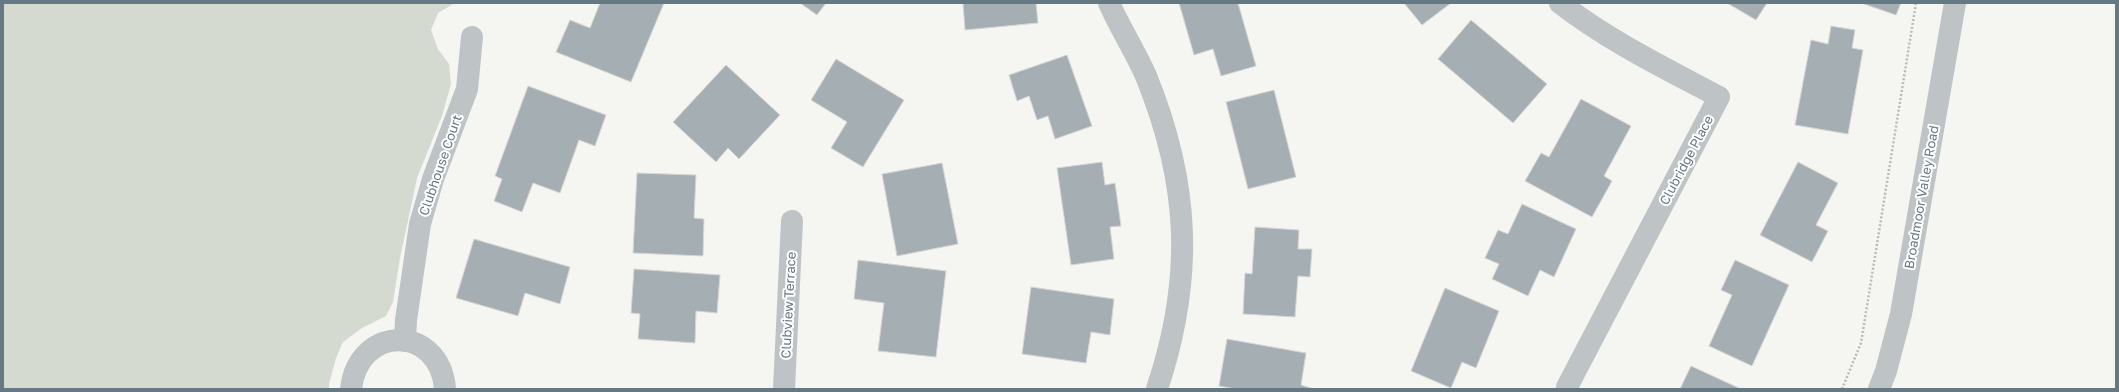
<svg xmlns="http://www.w3.org/2000/svg" width="2119" height="392" viewBox="0 0 2119 392" font-family="'Golos Text',sans-serif">
<style>
.green{fill:#d5dad0}
.building{fill:#a5afb3;stroke:#d7d6d4}
.lines{fill:none;stroke-linecap:round;stroke-linejoin:round}
.path{stroke:#b8bbbd;stroke-width:2.5;stroke-dasharray:2 2;stroke-linecap:butt}
.minor{stroke:#bec3c6;stroke-width:22}
.labels{text-anchor:middle;dominant-baseline:central;stroke-width:4;stroke-linejoin:round;paint-order:stroke}
.street-label{font-size:13px;fill:#647983;stroke:#fff}
</style>
<rect width="100%" height="100%" fill="#f5f5f1"/>
<path class="green" d="M 3,3 L 455,3 L 438,13 L 431,30 L 438,49 L 449,64 L 451,84 L 442,116 L 417,178 L 400,258 L 393,302 L 386,316 L 362,328 L 343,342 L 336,358 L 329,384 L 329,389 L 3,389 Z"/>
<path class="building" d="M 600,3 L 664,3 L 631,82 L 556,52 L 570,20 L 590,28 Z
M 800,3 L 826,3 L 817,15 Z
M 963,3 L 1036,3 L 1038,23 L 965,30 Z
M 1179,3 L 1238,3 L 1256,66 L 1221,76 L 1213,49 L 1194,55 Z
M 1404,3 L 1451,3 L 1422,25 Z
M 1727,3 L 1767,3 L 1756,20 Z
M 1861,3 L 1901,3 L 1896,15 Z
M 1471,20 L 1547,84 L 1513,123 L 1438,59 Z
M 1831,26 L 1855,30 L 1852,48 L 1863,50 L 1848,134 L 1795,125 L 1811,40 L 1828,44 Z
M 1067,55 L 1092,126 L 1055,139 L 1048,116 L 1037,120 L 1029,96 L 1017,101 L 1009,75 Z
M 836,59 L 904,100 L 863,167 L 831,148 L 847,122 L 811,100 Z
M 726,65 L 780,115 L 739,159 L 728,148 L 716,162 L 673,122 Z
M 528,86 L 606,115 L 595,146 L 579,140 L 560,193 L 533,183 L 522,212 L 494,201 L 502,179 L 495,176 Z
M 1274,90 L 1296,177 L 1248,189 L 1226,102 Z
M 1581,99 L 1631,126 L 1604,176 L 1612,181 L 1592,217 L 1525,181 L 1541,153 L 1549,157 Z
M 1102,162 L 1105,185 L 1115,183 L 1121,226 L 1110,227 L 1114,259 L 1071,265 L 1057,168 Z
M 1798,162 L 1838,183 L 1816,225 L 1828,231 L 1812,262 L 1760,235 Z
M 942,163 L 958,244 L 897,256 L 882,174 Z
M 637,173 L 696,175 L 694,218 L 704,219 L 703,256 L 633,253 Z
M 1522,204 L 1576,229 L 1554,277 L 1540,270 L 1528,296 L 1492,279 L 1499,264 L 1485,258 L 1498,230 L 1508,234 Z
M 1255,227 L 1299,230 L 1298,249 L 1312,249 L 1310,277 L 1298,276 L 1295,317 L 1243,314 L 1245,273 L 1252,274 Z
M 474,239 L 570,267 L 560,304 L 525,293 L 518,316 L 456,298 Z
M 858,260 L 946,271 L 936,357 L 878,351 L 884,303 L 854,299 Z
M 1735,260 L 1789,285 L 1752,366 L 1709,346 L 1732,295 L 1721,290 Z
M 634,269 L 720,275 L 717,313 L 696,311 L 695,343 L 638,339 L 640,314 L 631,313 Z
M 1031,287 L 1114,299 L 1110,335 L 1091,332 L 1086,363 L 1022,354 Z
M 1445,288 L 1499,311 L 1476,368 L 1462,362 L 1451,388 L 1411,371 Z
M 1227,339 L 1306,353 L 1301,385 L 1314,389 L 1236,389 L 1219,386 Z
M 1691,366 L 1741,389 L 1680,389 Z"/>
<g class="lines">
<path class="path" d="M 1842,389 L 1861,343 L 1916,3"/>
<path class="minor" d="M 1109,3 C 1120,28 1135,51 1146,76 C 1190,184 1194,278 1157,389
M 1560,3 C 1609,41 1665,68 1719,97 L 1567,387
M 405,341 L 406,320 L 420,224 L 433,179 L 467,89 L 472,37
M 351,389 C 358,324 440,324 445,389
M 784,389 L 792,221
M 1879,389 L 1886,371 L 1901,314 L 1955,3"/>
</g>
<g class="labels">
<g class="street-label">
<text transform="translate(1686 160) rotate(-62)">Clubridge Place</text>
<text transform="translate(440 165) rotate(-71)">Clubhouse Court</text>
<text transform="translate(1921 197) rotate(-80)">Broadmoor Valley Road</text>
<text transform="translate(788 305) rotate(-87)">Clubview Terrace</text>
</g>
</g>
<rect width="2119" height="392" fill="none" stroke="#647983" stroke-width="8"/>
</svg>
